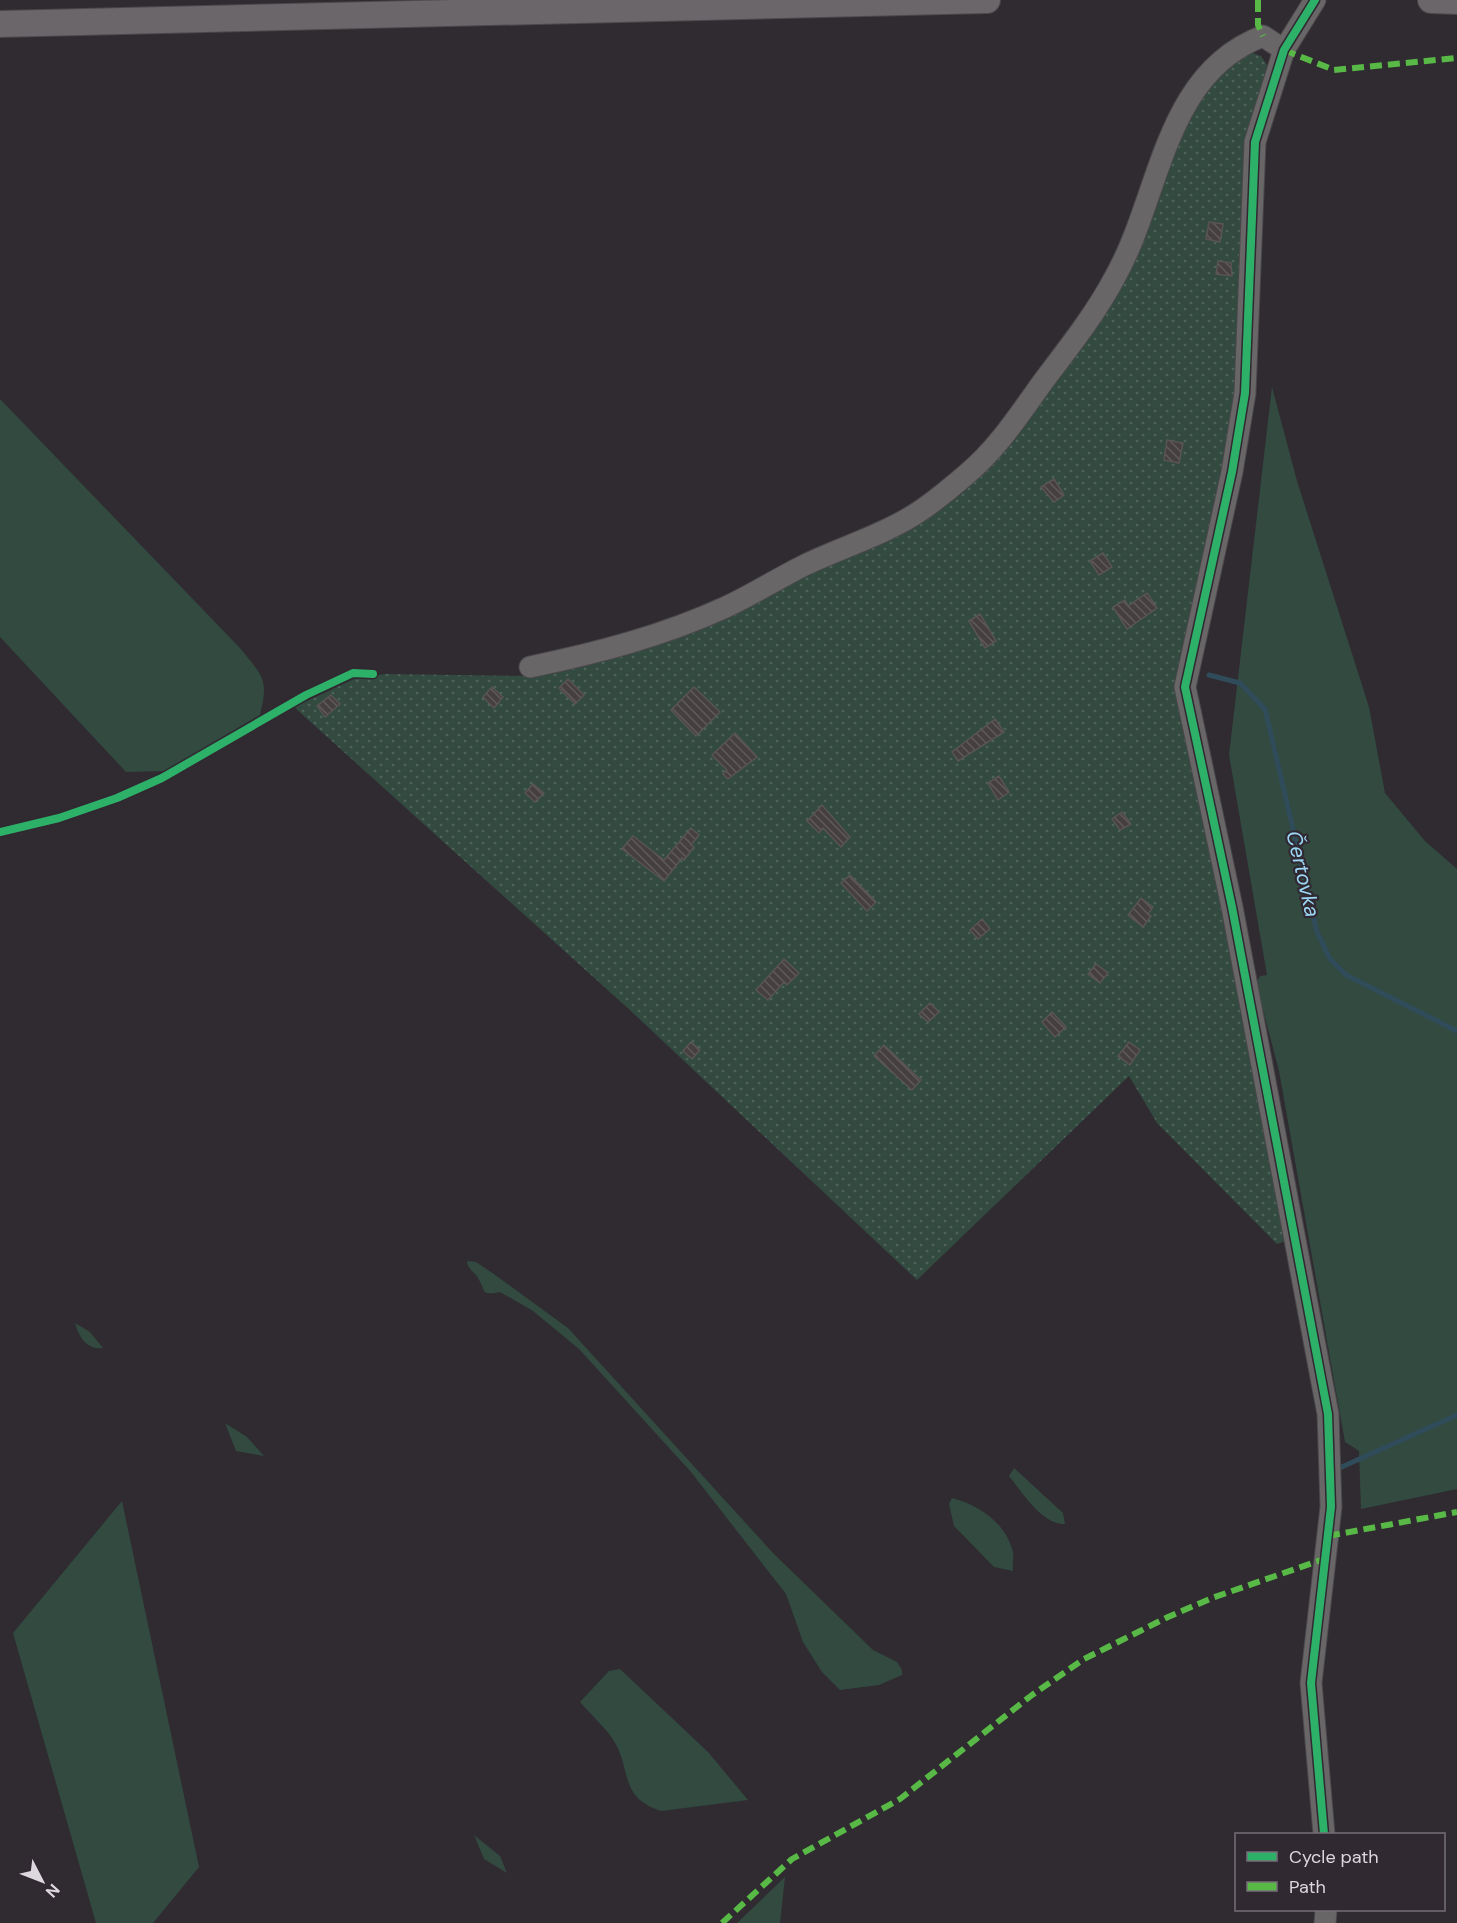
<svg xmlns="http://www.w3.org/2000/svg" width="1457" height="1923" viewBox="0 0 1457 1923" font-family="'DM Sans',sans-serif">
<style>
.grass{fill:#324a40}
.garden{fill:url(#garden-dots)}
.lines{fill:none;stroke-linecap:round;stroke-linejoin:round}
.stream{stroke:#304c5a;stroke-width:5}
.building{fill:url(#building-back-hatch);stroke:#595456;stroke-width:1.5}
.minor-casing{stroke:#4a484b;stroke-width:23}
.major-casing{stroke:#4a484b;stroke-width:28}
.minor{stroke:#696667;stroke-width:21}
.major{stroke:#6a6669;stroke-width:26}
.quiet{stroke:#58b947;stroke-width:6;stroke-dasharray:12 6;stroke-linecap:butt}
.cycleway-casing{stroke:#302932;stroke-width:11}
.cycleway{stroke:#2db169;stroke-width:8}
.labels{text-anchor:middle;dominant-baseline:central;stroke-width:4.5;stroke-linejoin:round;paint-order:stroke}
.water-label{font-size:21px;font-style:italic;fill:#9bd7f5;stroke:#302932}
</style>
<defs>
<pattern id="garden-dots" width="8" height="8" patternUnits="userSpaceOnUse" patternTransform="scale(1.5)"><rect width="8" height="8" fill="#324a40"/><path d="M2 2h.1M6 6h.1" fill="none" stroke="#4f635b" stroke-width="1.8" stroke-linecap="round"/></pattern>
<pattern id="building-back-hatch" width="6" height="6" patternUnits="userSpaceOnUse" patternTransform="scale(1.5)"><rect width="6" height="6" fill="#463f3f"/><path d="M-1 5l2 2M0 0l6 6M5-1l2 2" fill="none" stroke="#605a5a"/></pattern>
</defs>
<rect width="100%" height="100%" fill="#2f2b30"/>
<path class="grass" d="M 1272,387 L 1297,481 L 1369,707 L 1385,793 L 1425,841 L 1457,869 L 1457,1489 L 1361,1509 L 1359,1451 L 1345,1442 L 1279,1071 L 1256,983 L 1260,976 L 1267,975 L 1229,755 Z
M 0,399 L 240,648 C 263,677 269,678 260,715 L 165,771 L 126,772 L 0,637 Z
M 467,1261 L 476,1262 L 491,1272 L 568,1328 L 773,1553 L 873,1650 L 897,1662 L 902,1670 L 902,1675 L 879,1685 L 840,1690 L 822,1672 L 803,1642 L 786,1594 L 691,1472 L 579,1349 L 533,1311 L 500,1292 C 480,1296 486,1291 478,1278 C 474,1271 468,1270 467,1261 Z
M 75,1323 L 90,1332 L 103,1348 C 87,1350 79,1337 75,1323 Z
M 225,1423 L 247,1437 L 264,1456 L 236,1451 Z
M 1014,1468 L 1063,1513 L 1065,1524 C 1042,1525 1022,1492 1009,1476 Z
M 952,1498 C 979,1505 1006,1523 1013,1552 C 1014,1557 1012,1565 1013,1571 L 994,1567 L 954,1526 L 949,1504 Z
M 122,1501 L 199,1867 L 153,1923 L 96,1923 L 13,1633 Z
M 620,1669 L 708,1752 L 748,1800 L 661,1811 C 619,1798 631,1768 614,1741 C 605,1727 591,1715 580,1702 L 609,1671 Z
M 474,1835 L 500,1856 L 507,1873 L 484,1859 Z
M 785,1877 L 780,1923 L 737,1923 Z"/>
<path class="garden" d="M 1250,52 L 1261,56 L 1267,65 L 1246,156 L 1237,397 L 1188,640 L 1190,758 L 1248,1038 L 1286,1241 L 1277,1244 L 1157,1123 L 1129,1076 L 917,1280 L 632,1012 L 294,707 L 356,678 L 385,674 L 536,676 L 924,518 L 1077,348 L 1132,268 L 1187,115 L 1227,63 Z"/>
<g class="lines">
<path class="stream" d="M 1209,675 L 1240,683 L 1265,709 L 1317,932 L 1330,959 L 1346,975 L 1457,1031
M 1335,1470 L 1457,1415"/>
</g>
<path class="building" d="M 1209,222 L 1223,224 L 1220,242 L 1206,239 Z
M 1218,261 L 1231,263 L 1232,276 L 1216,274 Z
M 1167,440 L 1183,443 L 1179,463 L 1164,460 Z
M 1054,479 L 1064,495 L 1054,502 L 1041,487 Z
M 1103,553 L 1112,567 L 1099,575 L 1090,561 Z
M 1147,593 L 1157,608 L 1127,629 L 1113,607 L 1125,600 L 1128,606 Z
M 980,614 L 996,641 L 985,648 L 969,621 Z
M 568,679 L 584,695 L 575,704 L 559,688 Z
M 492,687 L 503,697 L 494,708 L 483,697 Z
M 694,687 L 720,712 L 696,736 L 671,710 Z
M 331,695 L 340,704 L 325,717 L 317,706 Z
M 995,719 L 1004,732 L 958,761 L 952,752 Z
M 735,733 L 757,757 L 728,779 L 723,774 L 727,770 L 712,755 Z
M 999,776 L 1009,792 L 998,800 L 988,783 Z
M 533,784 L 544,793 L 535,802 L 525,793 Z
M 822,805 L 850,837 L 841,847 L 823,828 L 819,833 L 807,821 Z
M 1122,812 L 1131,824 L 1120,830 L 1112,819 Z
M 691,828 L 699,835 L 691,845 L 694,847 L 684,860 L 682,858 L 664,881 L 622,849 L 633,836 L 664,860 Z
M 850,875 L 876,902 L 867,911 L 841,883 Z
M 1141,898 L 1153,907 L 1148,914 L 1151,916 L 1143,927 L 1128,915 Z
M 982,919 L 990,929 L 978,939 L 970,930 Z
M 784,959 L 799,973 L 787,985 L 784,982 L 768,1000 L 756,990 Z
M 1096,964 L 1108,973 L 1100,983 L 1088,974 Z
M 930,1003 L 939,1012 L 928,1022 L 919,1014 Z
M 1052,1012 L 1066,1027 L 1055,1037 L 1042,1022 Z
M 691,1042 L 700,1050 L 692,1059 L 683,1051 Z
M 1129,1042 L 1140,1050 L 1130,1065 L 1118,1056 Z
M 884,1045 L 921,1080 L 912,1090 L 874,1056 Z"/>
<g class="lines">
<defs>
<path id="minor" d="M 1315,0 L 1284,50 L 1255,142 L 1245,393 L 1232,472 L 1185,687 L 1232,907 L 1328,1414 L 1331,1507 L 1311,1683 L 1324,1834
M 530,667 C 597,653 663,636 726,607 C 754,594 780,577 807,564 C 845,546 889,533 923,509 C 939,498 953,486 967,474 C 999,447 1021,412 1045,379 C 1070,346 1096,313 1115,277 C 1161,196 1163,74 1263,36 L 1284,50
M 1325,1923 L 1326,1910"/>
<path id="major" d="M 1431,0 L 1457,1
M 0,24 L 987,0"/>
</defs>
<use href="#minor" class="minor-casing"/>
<use href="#major" class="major-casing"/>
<use href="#minor" class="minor"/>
<use href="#major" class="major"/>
<path class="quiet" d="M 1258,0 L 1258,25 L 1263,36
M 1284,50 L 1334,70 L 1457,58
M 1328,1536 L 1457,1512
M 722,1923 L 792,1859 L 900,1799 L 1032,1695 L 1084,1659 L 1168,1617 L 1212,1598 L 1324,1559"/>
<defs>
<path id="cycleway" d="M 1315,0 L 1284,50 L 1255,142 L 1245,393 L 1232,472 L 1185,687 L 1232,907 L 1328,1414 L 1331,1507 L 1311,1683 L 1324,1834
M 0,832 L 59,818 L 117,798 L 162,778 L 306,695 L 353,673 L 373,674"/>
</defs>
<use href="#cycleway" class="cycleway-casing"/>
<use href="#cycleway" class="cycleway"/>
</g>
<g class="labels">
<g class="water-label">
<text transform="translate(1303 874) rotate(77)">Čertovka</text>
</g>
</g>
<rect x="1235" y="1833" width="210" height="78" fill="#302932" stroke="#756f77" stroke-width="1.5"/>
<rect x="1247" y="1852" width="30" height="9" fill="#2db169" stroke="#756f77" stroke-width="1.5"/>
<text x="1289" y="1863" font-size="18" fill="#ddd8de">Cycle path</text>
<rect x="1247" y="1882" width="30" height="9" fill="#58b947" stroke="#756f77" stroke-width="1.5"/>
<text x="1289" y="1893" font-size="18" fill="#ddd8de">Path</text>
<g transform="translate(42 1881) rotate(132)" stroke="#302932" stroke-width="4.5" paint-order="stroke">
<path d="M0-4.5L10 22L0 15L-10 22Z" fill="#ddd8de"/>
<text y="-9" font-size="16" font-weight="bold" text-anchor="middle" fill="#ddd8de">N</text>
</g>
</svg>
